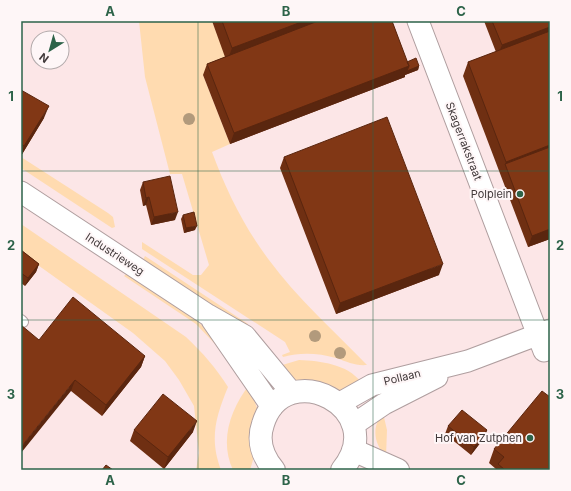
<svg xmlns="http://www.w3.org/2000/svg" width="571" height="491" viewBox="0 0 571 491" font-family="Inter,sans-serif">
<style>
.built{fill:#fce6e7;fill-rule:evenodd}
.green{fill:#ffdbb0}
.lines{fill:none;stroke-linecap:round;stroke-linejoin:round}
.lane-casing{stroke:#af9e9f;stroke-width:12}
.street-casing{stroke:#af9e9f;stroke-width:23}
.secondary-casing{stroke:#af9e9f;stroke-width:24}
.lane{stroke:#fff;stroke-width:10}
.street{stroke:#fff;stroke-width:21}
.secondary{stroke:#fff;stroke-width:22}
.tree{fill:#b29a7c}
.wall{fill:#6f2f12}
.shaded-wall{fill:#5a260f}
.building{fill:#813715;stroke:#5a260f}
.grid{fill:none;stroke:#2d6349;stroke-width:1;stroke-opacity:0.55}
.poi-dot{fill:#2d6349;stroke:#fef6f7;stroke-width:1.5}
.labels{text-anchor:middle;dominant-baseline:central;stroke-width:4;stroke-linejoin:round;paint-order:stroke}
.street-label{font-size:11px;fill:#41393a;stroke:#fef6f7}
.poi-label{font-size:11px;fill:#41393a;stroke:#fef6f7;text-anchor:end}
.neatline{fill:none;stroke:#2d6349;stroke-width:1.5}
.grid-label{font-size:13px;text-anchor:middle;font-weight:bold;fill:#2d6349}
</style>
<rect width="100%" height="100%" fill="#fef6f7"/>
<path class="built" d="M 21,21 L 550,21 L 550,470 L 21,470 ZM 38,38 L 62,38 L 62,62 L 38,62 Z"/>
<path class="green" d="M 139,21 L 212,21 L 229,65 L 203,75 L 230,144 L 212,152 C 226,190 244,227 269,260 C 297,298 334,331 367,365 C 355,366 348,362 336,358 C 318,353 301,352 283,357 L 282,355 L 290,352 L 285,342 L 142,249 L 142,242 L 193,275 L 201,275 L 209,265 L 182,174 L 170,174 L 145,77 Z
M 21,157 L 108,213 L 113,217 L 115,227 L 112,228 L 21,168 Z
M 21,224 L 186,337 C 203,353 216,368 228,387 C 216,416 209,439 221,470 L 196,470 L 199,453 L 194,406 L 179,380 L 165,361 L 133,333 L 21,253 Z
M 145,256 L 248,324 L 245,328 L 143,260 Z
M 127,273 L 196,320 L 219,341 L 215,344 L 196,324 L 124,276 Z
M 299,360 C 321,361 347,364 361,382 L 339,391 L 305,384 L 289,377 L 279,366 Z
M 249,385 L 257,408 L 253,460 L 250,470 L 233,470 C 219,440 231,409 249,385 Z
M 383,413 L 387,430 L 386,457 C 374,443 371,428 383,413 Z"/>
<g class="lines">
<defs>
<path id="lane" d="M 21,320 L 23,322"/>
<path id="street" d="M 418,21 L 544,351
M 21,192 L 208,315 L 245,336 L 292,393
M 212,320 L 272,407
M 340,403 L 372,385 L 468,361 L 550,330
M 353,425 L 384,404 L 437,377"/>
<path id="secondary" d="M 353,450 L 398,470
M 274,470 C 263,457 257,441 263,424 C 285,354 392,409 342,470"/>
</defs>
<use href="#lane" class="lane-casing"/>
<use href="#street" class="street-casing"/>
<use href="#secondary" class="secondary-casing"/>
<use href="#lane" class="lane"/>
<use href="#street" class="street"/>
<use href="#secondary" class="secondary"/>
</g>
<g class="tree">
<circle cx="189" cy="119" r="6"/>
<circle cx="315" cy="336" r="6"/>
<circle cx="340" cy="353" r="6"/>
</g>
<path class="wall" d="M 212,21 L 392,21 L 407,62 L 419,66 L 418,70 L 405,75 L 405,77 L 230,144 L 203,75 L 207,64 L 225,57 Z
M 484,21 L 550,21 L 550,239 L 528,247 L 463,76 L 468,62 L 496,52 Z
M 21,90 L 44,118 L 21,156 Z
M 284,157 L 439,275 L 336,314 L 280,168 Z
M 143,182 L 175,220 L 151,225 L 146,205 L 143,206 L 140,190 Z
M 183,215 L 195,230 L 184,233 L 181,219 Z
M 21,250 L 39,264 L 36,272 L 25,286 L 21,283 Z
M 39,340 L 145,356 L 141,367 L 102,416 L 71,391 Z
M 448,426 L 487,430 L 484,438 L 471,455 L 445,434 Z
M 134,430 L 193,432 L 164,469 L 130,441 Z
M 494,449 L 550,470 L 496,470 L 496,469 L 489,463 Z"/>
<path class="shaded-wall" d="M 304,21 L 320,21 L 227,62 L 232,48 Z
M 550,27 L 550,37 L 497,57 L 502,45 Z
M 409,66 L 419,66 L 418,70 L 405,75 L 405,77 L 230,144 L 234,133 Z
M 49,106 L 44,118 L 21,156 L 24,146 Z
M 550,145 L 550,157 L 505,164 L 506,162 Z
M 149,197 L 146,205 L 143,206 L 146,198 Z
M 178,212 L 175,220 L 151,225 L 154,217 Z
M 197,226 L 195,230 L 184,233 L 186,228 Z
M 550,229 L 550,239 L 528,247 L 532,236 Z
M 39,264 L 36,272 L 25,286 L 28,278 Z
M 443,264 L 439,275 L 336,314 L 340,303 Z
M 145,356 L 141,367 L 102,416 L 106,405 Z
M 75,380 L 71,391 L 21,453 L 21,447 Z
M 197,421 L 193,432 L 164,469 L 168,457 Z
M 487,430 L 484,438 L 471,455 L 474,447 Z"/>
<path class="building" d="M 222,21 L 304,21 L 232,48 Z
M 318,21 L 392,21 L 409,66 L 234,133 L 207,64 Z
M 492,21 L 550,21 L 550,27 L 502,45 Z
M 550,31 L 550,145 L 506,162 L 468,62 Z
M 416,58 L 419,66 L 407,71 L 409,66 L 407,62 Z
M 21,90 L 49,106 L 24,146 L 21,144 Z
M 387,117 L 443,264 L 340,303 L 284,157 Z
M 550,147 L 550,229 L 532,236 L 505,164 Z
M 170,176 L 178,212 L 154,217 L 149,197 L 146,198 L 143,182 Z
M 194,212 L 197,226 L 186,228 L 183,215 Z
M 21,250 L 39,264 L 28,278 L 21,273 Z
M 73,297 L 145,356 L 106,405 L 75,380 L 21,447 L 21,325 L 39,340 Z
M 542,391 L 550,397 L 550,470 L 505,470 L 498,464 L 504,457 L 494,449 Z
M 163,394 L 197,421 L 168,457 L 134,430 Z
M 462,410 L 487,430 L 474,447 L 448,426 Z
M 106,465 L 113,470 L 102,470 Z"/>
<path class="grid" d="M 198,21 L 198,470M 373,21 L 373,470M 21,171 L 550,171M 21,320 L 550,320"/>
<g class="poi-dot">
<circle cx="520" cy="194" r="4"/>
<circle cx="530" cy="438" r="4"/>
</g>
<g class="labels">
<g class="street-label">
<text transform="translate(464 141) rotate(69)">Skagerrakstraat</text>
<text transform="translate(115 254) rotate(33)">Industrieweg</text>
<text transform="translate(402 377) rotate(-14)">Pollaan</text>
</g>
<g class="poi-label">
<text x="512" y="194">Polplein</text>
<text x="522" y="438">Hof van Zutphen</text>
</g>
</g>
<rect width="571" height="491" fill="none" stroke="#fef6f7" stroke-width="44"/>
<g transform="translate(50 50) rotate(217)"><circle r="19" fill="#fef6f7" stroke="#b2aaab"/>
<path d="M0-3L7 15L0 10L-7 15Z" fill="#2d6349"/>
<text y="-6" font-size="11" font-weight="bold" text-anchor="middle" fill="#41393a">N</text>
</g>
<rect x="22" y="22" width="527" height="447" class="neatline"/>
<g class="grid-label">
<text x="110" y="16">A</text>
<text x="286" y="16">B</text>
<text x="461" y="16">C</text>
<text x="11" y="101">1</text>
<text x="560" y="101">1</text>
<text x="11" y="250">2</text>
<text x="560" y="250">2</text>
<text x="11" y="399">3</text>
<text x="560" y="399">3</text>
<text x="110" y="485">A</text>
<text x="286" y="485">B</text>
<text x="461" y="485">C</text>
</g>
</svg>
